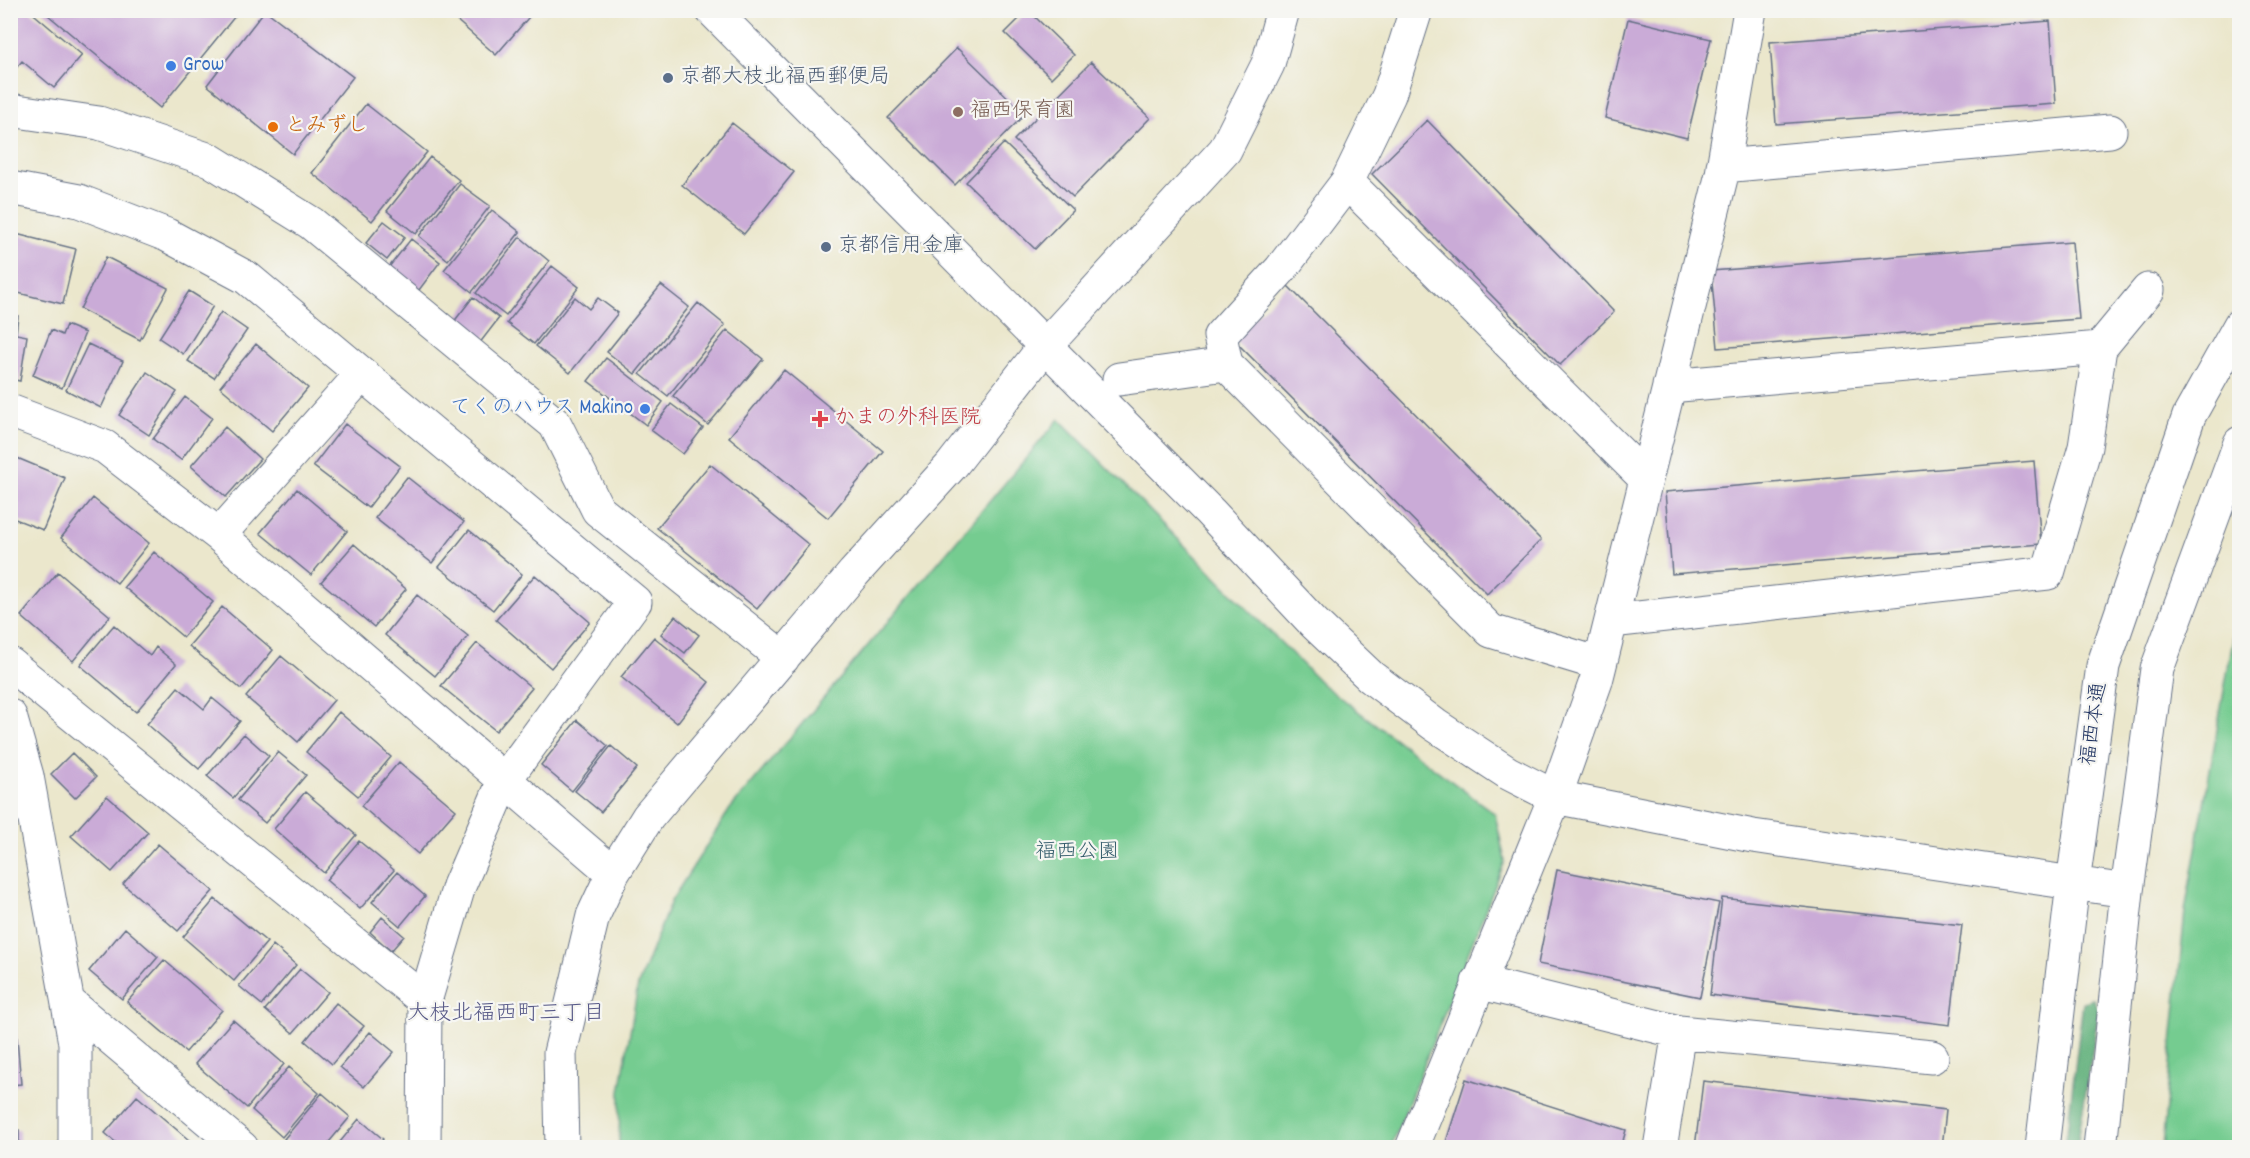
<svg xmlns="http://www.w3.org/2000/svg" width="2250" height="1158" viewBox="0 0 2250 1158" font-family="Dekko,'Klee One',sans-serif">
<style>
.green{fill:#75cc90;stroke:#487e77;stroke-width:1.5}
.forest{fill:#60b07a;stroke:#3e706c;stroke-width:1.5}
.building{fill:#caabd7}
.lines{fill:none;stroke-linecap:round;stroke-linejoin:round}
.minor-casing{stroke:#646f84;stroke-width:35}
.minor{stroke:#fff;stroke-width:33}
.shop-dot{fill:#3f7fe0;stroke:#f6f6f2;stroke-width:2}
.service-dot{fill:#5c6f8a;stroke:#f6f6f2;stroke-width:2}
.education-dot{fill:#8d6e63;stroke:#f6f6f2;stroke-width:2}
.food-dot{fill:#e8710a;stroke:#f6f6f2;stroke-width:2}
.health-dot{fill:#e0444e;stroke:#f6f6f2;stroke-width:2}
.labels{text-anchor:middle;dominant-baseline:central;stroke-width:4.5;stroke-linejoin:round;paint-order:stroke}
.shop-label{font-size:21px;fill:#366cbe;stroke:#f6f6f2;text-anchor:start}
.service-label{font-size:21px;fill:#4e5e75;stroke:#f6f6f2;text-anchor:start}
.education-label{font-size:21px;fill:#785e54;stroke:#f6f6f2;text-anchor:start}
.food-label{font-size:21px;fill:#c56008;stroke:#f6f6f2;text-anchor:start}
.health-label{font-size:21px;fill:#be3a42;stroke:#f6f6f2;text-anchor:start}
.street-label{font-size:21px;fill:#1b2f5e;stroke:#f6f6f2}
.park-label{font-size:21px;fill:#365e6d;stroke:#f6f6f2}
.neighbourhood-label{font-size:22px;fill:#585a88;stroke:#f6f6f2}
</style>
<rect width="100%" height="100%" fill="#f6f6f2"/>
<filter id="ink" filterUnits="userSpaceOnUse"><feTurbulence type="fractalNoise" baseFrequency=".0167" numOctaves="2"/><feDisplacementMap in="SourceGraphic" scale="12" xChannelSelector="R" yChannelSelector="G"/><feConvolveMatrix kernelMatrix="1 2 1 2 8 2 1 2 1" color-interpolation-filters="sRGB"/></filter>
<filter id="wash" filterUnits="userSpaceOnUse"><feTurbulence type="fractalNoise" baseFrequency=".008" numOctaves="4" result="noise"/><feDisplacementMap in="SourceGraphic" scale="24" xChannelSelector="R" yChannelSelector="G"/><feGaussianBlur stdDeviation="1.35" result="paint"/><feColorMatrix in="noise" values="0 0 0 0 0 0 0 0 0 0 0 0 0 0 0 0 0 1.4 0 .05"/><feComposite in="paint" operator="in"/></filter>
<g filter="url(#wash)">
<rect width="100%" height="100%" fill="#ebe7cc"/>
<path class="green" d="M 1059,419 L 1322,684 L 1495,814 L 1505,861 L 1391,1147 L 619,1147 L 620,1092 L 638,985 L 671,901 L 730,809 Z
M 2239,606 L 2239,1147 L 2162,1147 L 2185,911 Z"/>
<path class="forest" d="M 2093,999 L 2099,1010 L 2077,1147 L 2065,1148 L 2083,1002 Z"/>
<g id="blocks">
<path class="building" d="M 10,10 L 29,10 L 82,55 L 54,88 L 22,61 L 10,75 Z
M 42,10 L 240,10 L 160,108 Z
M 265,10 L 353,77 L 293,154 L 207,85 Z
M 445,10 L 535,10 L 496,55 Z
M 1028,10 L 1074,55 L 1051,78 L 1005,33 Z
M 1628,19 L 1711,39 L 1687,138 L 1605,118 Z
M 2050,21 L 2056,104 L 1776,124 L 1770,42 Z
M 957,48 L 1025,114 L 955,185 L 888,118 Z
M 1091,62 L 1150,118 L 1073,197 L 1014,140 Z
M 366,104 L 427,152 L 372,221 L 312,173 Z
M 1427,120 L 1614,312 L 1560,365 L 1372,174 Z
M 732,123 L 794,172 L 744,234 L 682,185 Z
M 1004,143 L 1073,210 L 1035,249 L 966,182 Z
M 430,157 L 459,180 L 416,234 L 387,211 Z
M 460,184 L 490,206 L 448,260 L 419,236 Z
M 492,210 L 520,232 L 472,292 L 444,270 Z
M 384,221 L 405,237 L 387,260 L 366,243 Z
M 16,234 L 76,249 L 63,304 L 10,291 L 10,257 Z
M 520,237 L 549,261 L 506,316 L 476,293 Z
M 411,239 L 440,262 L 419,290 L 389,267 Z
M 2072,242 L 2079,319 L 1718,348 L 1711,271 Z
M 106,257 L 168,288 L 140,340 L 80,309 Z
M 552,266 L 579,287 L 534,344 L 507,323 Z
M 661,285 L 689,307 L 635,374 L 607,352 Z
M 1287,285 L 1541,540 L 1487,594 L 1233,339 Z
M 189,291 L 213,306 L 183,354 L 159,338 Z
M 473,297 L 499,318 L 479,344 L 453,323 Z
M 575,297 L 589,309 L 598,298 L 618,313 L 570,373 L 536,346 Z
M 698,303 L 725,325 L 668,396 L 640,374 Z
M 221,312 L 247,330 L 214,378 L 188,361 Z
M 10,315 L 18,316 L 16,334 L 27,336 L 20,381 L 10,379 Z
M 66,325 L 85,333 L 62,388 L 33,375 L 51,330 L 62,335 Z
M 727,330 L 763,359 L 708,425 L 673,396 Z
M 88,344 L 123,361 L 101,408 L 66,390 Z
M 256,344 L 308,388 L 272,431 L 220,387 Z
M 606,358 L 663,402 L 646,425 L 588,381 Z
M 784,370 L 883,451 L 828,518 L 729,437 Z
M 147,372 L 177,392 L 149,435 L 119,415 Z
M 185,397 L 212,418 L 181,460 L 153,439 Z
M 671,404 L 703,428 L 683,454 L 651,430 Z
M 345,424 L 400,466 L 368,508 L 313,466 Z
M 225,427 L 260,459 L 226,497 L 191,466 Z
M 10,455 L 65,478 L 43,530 L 10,517 Z
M 2034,461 L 2041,544 L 1672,574 L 1665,492 Z
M 710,464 L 809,545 L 757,609 L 657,528 Z
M 407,477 L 464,522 L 432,563 L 375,518 Z
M 297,489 L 347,531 L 311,575 L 260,533 Z
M 93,498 L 149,543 L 117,583 L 61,538 Z
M 469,530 L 522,574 L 493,610 L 439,567 Z
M 354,544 L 406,589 L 374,627 L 321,582 Z
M 154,552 L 213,602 L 183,637 L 124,587 Z
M 58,572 L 110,616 L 73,661 L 21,616 Z
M 535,575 L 590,622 L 551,668 L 496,620 Z
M 417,595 L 468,636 L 435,676 L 385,635 Z
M 222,607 L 273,650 L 241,689 L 189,646 Z
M 675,616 L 699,635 L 685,653 L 661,634 Z
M 114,625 L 150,656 L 156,647 L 176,664 L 136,712 L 80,665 Z
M 654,637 L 709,682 L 677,723 L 621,677 Z
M 477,643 L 532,688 L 496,731 L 441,686 Z
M 281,656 L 334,700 L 298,742 L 246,697 Z
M 178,687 L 204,709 L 212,698 L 240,721 L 199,769 L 147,724 Z
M 339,712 L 391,757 L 358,796 L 306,752 Z
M 577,720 L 608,746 L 572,791 L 541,765 Z
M 244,734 L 269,756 L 233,798 L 207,776 Z
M 611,746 L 637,768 L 601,812 L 575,791 Z
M 278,752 L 306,775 L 265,823 L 238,800 Z
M 72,753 L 96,777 L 75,798 L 51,774 Z
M 399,762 L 456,810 L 418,854 L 361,806 Z
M 305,792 L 356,835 L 324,873 L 274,829 Z
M 107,796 L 148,832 L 112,872 L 71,836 Z
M 359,841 L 394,870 L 360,909 L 326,880 Z
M 158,844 L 213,891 L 178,931 L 123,884 Z
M 1557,870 L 1719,903 L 1700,997 L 1538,964 Z
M 397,872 L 425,896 L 400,926 L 372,902 Z
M 1722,898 L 1962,925 L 1950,1025 L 1710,995 Z
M 215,899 L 267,942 L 234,981 L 183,937 Z
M 382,917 L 404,936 L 391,951 L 370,932 Z
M 125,928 L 158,957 L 122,999 L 89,971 Z
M 273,945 L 296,965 L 262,1005 L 239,986 Z
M 164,960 L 222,1010 L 186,1052 L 127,1002 Z
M 300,969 L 328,992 L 293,1033 L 265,1010 Z
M 336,1003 L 364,1026 L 332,1064 L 305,1041 Z
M 10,1016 L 15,1016 L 21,1084 L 10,1085 Z
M 233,1020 L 284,1064 L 247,1108 L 195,1064 Z
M 370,1032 L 394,1052 L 364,1087 L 340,1067 Z
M 289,1067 L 319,1093 L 282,1137 L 252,1110 Z
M 1466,1079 L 1626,1130 L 1621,1148 L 1444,1148 Z
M 1703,1081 L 1946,1110 L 1942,1148 L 1695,1148 Z
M 322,1093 L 350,1117 L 324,1148 L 295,1148 L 284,1139 Z
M 137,1096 L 196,1146 L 194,1148 L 122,1148 L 105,1133 Z
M 359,1119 L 383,1139 L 376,1148 L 335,1148 Z
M 10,1130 L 19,1130 L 19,1148 L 10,1148 Z"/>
</g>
</g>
<g filter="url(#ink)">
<use href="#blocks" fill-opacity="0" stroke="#646f84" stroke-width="1.5"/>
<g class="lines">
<defs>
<path id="minor" d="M 712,10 L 1210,512 L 1314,623 L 1371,677 L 1435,725 L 1508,773 L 1555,797 L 1753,836 L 2127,891
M 1416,10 L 1389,95 L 1347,182 L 1281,269 L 1220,336 L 1226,364 L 1491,631 L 1600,664
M 10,110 L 99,123 L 210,160 L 311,223 L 555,424 L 598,510 L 783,658
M 1723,166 L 2110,131
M 1347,182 L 1646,479
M 10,188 L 79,201 L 167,235 L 247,278 L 635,602 L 504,781 L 459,886 L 425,1001 L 424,1148
M 1119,379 L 1226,364
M 1669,386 L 2100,348
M 10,411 L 105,447 L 219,535 L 613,873
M 219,535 L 362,374
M 1611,621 L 2048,573 L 2085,447 L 2100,348 L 2148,290
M 10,664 L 425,1001
M 10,716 L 27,776 L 75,1043 L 75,1148
M 1478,982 L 1679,1032 L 1932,1057
M 68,1002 L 242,1148
M 562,1148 L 560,1053 L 593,916 L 613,873 L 648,817 L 854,573 L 952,465 L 1045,346 L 1225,150 L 1268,64 L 1283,10
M 1412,1148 L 1555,797 L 1596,681 L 1722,174 L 1750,10
M 1660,1148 L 1679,1032
M 2042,1148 L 2073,883 L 2103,666 L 2189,416 L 2240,325
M 2100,1148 L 2127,891 L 2157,669 L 2240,443"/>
</defs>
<use href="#minor" class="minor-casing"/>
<use href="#minor" class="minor"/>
</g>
</g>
<g class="shop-dot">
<circle cx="171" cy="66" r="6"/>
<circle cx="645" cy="409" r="6"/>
</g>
<g class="service-dot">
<circle cx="668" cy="78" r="6"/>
<circle cx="826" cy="247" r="6"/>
</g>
<circle class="education-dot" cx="958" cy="112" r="6"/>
<circle class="food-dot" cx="273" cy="127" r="6"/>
<path class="health-dot" d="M817 410h6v6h6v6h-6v6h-6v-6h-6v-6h6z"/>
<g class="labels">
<g class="shop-label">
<text x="183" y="66">Grow</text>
<text x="633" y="409" text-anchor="end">てくのハウス Makino</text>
</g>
<g class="service-label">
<text x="680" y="78">京都大枝北福西郵便局</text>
<text x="838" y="247">京都信用金庫</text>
</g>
<g class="education-label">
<text x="970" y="112">福西保育園</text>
</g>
<g class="food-label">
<text x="285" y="127">とみずし</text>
</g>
<g class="health-label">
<text x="834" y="419">かまの外科医院</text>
</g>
<g class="street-label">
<text transform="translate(2095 724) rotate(-82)">福西本通</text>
</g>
<g class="park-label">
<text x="1077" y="853">福西公園</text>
</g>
<g class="neighbourhood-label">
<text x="506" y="1014">大枝北福西町三丁目</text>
</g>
</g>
<rect width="2250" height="1158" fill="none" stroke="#f6f6f2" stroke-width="36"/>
</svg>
